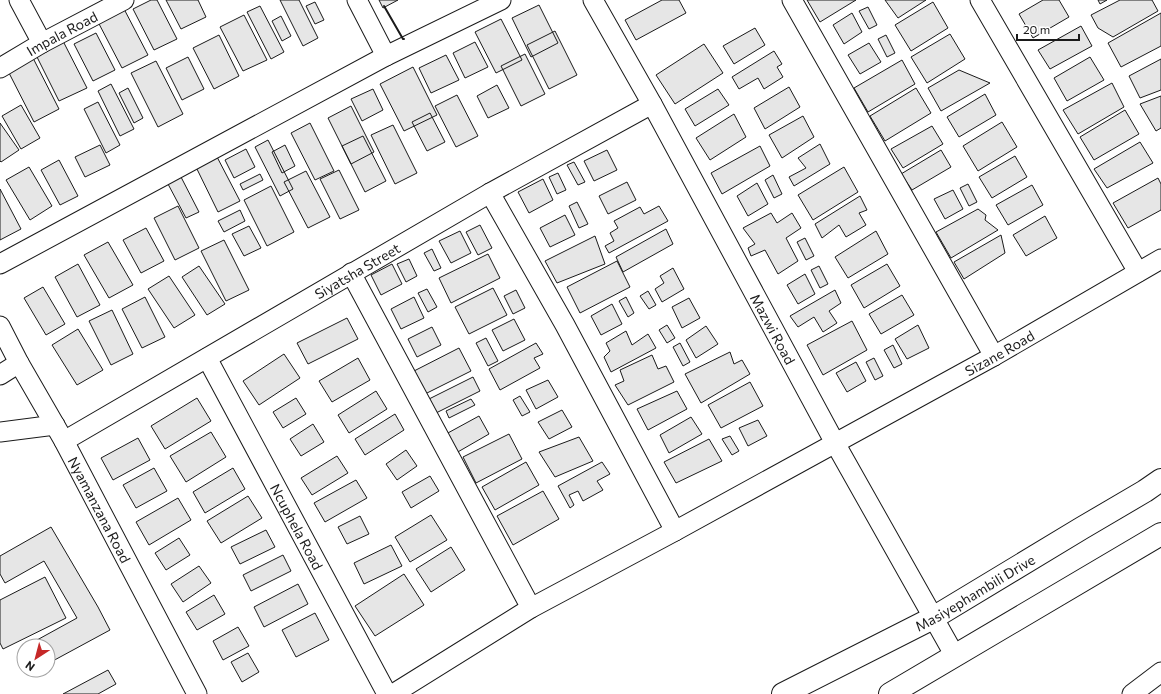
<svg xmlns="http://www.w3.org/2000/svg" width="1161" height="694" viewBox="0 0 1161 694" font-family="Commissioner,sans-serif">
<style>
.building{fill:#e6e6e6;stroke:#1a1a1a}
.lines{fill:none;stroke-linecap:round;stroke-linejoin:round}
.minor-casing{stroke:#1a1a1a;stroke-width:21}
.primary-casing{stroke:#1a1a1a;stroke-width:24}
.minor{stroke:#fff;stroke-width:19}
.primary{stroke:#fff;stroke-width:22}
.wall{stroke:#1a1a1a;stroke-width:2}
.labels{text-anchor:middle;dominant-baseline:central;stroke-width:3;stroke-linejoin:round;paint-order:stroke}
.street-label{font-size:14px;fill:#1a1a1a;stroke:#fff}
</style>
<rect width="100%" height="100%" fill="#fff"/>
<path class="building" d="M 151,0 L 157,0 L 177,39 L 154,50 L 133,9 Z
M 166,0 L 198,0 L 206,17 L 181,29 Z
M 280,0 L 299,0 L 318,38 L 303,46 Z
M 379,0 L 398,0 L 383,8 Z
M 662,0 L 679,0 L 686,13 L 636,40 L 625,20 Z
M 807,0 L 856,0 L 820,22 Z
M 885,0 L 926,0 L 898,18 Z
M 1043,0 L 1059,0 L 1069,17 L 1033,38 L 1019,14 Z
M 1098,0 L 1107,0 L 1100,4 Z
M 1120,0 L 1152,0 L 1158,11 L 1113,37 L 1098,28 L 1091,15 Z
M 315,2 L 324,20 L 315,24 L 306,6 Z
M 933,2 L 948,28 L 911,51 L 895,25 Z
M 539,5 L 558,43 L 531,57 L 512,18 Z
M 260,6 L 284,52 L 271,59 L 247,12 Z
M 123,7 L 148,55 L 122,68 L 97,20 Z
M 868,7 L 877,25 L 869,29 L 859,11 Z
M 852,13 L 862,32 L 844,44 L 833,25 Z
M 1161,13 L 1161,46 L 1121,67 L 1108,43 Z
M 244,15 L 267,60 L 243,71 L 220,27 Z
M 281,16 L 291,36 L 282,41 L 272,21 Z
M 501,19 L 522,60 L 496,73 L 475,32 Z
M 1081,26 L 1092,46 L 1050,69 L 1038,50 Z
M 755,28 L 765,45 L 734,64 L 723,46 Z
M 555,31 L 577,75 L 549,89 L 527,45 Z
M 96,33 L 115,70 L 93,81 L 74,44 Z
M 950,34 L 965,59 L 927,83 L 911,57 Z
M 219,35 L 239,76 L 214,89 L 193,48 Z
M 886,35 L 895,53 L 887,57 L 878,39 Z
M 63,41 L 87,88 L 59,101 L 36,55 Z
M 475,42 L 488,67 L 465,78 L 453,53 Z
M 869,43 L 881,62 L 860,74 L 848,55 Z
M 704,44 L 723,73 L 675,104 L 656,75 Z
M 774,51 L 782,64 L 777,67 L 783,77 L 764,89 L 758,78 L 739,89 L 732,77 Z
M 525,54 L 545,94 L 521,106 L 501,66 Z
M 446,55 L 459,80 L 431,93 L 419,68 Z
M 188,57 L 204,89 L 182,100 L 166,68 Z
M 1090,57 L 1104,80 L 1067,101 L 1054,78 Z
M 33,58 L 59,109 L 34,122 L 8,71 Z
M 1161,59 L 1161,90 L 1140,98 L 1129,76 Z
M 902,60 L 915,84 L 868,112 L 854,88 Z
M 156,61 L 183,114 L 158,127 L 131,73 Z
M 413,67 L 437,115 L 404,131 L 380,84 Z
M 959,70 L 990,83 L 941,111 L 928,88 Z
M 1112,83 L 1124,107 L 1078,134 L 1063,110 Z
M 111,84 L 134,129 L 120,136 L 98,91 Z
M 497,85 L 509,108 L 488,118 L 477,96 Z
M 789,87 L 800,107 L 765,129 L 754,108 Z
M 128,88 L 143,118 L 134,123 L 119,93 Z
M 916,88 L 931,113 L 885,141 L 870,116 Z
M 373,89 L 383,110 L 362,121 L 351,99 Z
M 718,89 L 729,105 L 695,126 L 685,109 Z
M 985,94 L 996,115 L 959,137 L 947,117 Z
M 457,95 L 478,136 L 456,147 L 435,106 Z
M 1161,96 L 1161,128 L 1156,131 L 1140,104 Z
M 98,102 L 120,145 L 106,153 L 84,109 Z
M 21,105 L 40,138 L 21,149 L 2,116 Z
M 351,106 L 374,152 L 351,164 L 328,118 Z
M 1125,110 L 1139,134 L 1094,160 L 1080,137 Z
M 430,113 L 445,142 L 427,151 L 412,122 Z
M 734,114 L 746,137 L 710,160 L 696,138 Z
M 803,116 L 814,137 L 782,158 L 769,135 Z
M 1002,122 L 1017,147 L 978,171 L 963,146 Z
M 0,123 L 19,150 L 1,162 L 0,161 Z
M 310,123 L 334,171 L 315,180 L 291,133 Z
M 393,125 L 417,173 L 395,184 L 371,135 Z
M 932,126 L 943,144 L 903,168 L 891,149 Z
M 363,136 L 386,181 L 365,192 L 342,146 Z
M 268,140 L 293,189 L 280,196 L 255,147 Z
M 1140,142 L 1153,163 L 1107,188 L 1094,169 Z
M 820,144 L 830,164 L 794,186 L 789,177 L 806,168 L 798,158 Z
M 100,145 L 110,165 L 85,177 L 75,157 Z
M 285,145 L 295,166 L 282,173 L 272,152 Z
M 760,146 L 770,166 L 722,194 L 711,173 Z
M 246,149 L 255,167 L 234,178 L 225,160 Z
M 607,150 L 617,170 L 594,181 L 584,161 Z
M 941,150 L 951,167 L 912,190 L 901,174 Z
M 216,155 L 240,201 L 218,212 L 195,165 Z
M 1015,156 L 1027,177 L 992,198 L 979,177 Z
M 59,160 L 78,196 L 60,205 L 41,170 Z
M 574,162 L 585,182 L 578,185 L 567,165 Z
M 29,167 L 52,206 L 30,220 L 6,180 Z
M 844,167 L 858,192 L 813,220 L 798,195 Z
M 339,170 L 359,210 L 340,219 L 320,179 Z
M 306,171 L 330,217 L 308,228 L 284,182 Z
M 558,173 L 566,190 L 557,194 L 549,177 Z
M 260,174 L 263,180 L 243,190 L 240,184 Z
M 773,175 L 782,194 L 774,198 L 765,180 Z
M 181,177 L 199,212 L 186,218 L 168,184 Z
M 1158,178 L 1161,184 L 1161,210 L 1128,228 L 1113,203 Z
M 543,179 L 553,200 L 529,213 L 518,192 Z
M 627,182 L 636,200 L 608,214 L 599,196 Z
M 757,183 L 768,204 L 748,216 L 737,196 Z
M 968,184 L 977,202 L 969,206 L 960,188 Z
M 1032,185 L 1043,205 L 1008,225 L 996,205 Z
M 271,186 L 294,232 L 267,246 L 244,200 Z
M 0,189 L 21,229 L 0,240 Z
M 953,190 L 963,209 L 945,219 L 934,199 Z
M 860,196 L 867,210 L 859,213 L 866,225 L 846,237 L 839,225 L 822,238 L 815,224 Z
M 577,202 L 588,224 L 579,228 L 569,206 Z
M 178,206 L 199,248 L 175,260 L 154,218 Z
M 659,206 L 668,221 L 609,253 L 605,246 L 614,241 L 610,233 L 618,228 L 614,221 L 640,207 L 644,214 Z
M 978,209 L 986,215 L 985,220 L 998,230 L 951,258 L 936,232 Z
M 240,210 L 245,221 L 224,232 L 218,221 Z
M 771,213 L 777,223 L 792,213 L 801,228 L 786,238 L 798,261 L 778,274 L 765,250 L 751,256 L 748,248 L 755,244 L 743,228 Z
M 565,215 L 575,235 L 550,247 L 540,228 Z
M 1045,216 L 1057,238 L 1026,256 L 1013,235 Z
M 480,225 L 492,248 L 478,255 L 466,232 Z
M 249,226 L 261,248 L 244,256 L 232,234 Z
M 146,228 L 164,261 L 141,273 L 123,240 Z
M 666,229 L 673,244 L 623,272 L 616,257 Z
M 460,231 L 471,253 L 451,263 L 439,241 Z
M 876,231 L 888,254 L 848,278 L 835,257 Z
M 1001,235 L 1005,253 L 964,279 L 954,262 Z
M 595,236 L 605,264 L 557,283 L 545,261 Z
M 805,238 L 814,256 L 806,260 L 797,242 Z
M 224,240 L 249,290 L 226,301 L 201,251 Z
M 108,242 L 133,285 L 109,298 L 84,255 Z
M 432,249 L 441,268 L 434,271 L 424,253 Z
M 488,254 L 500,278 L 451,303 L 439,278 Z
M 409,259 L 417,276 L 406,282 L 397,264 Z
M 617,261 L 630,287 L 580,313 L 567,287 Z
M 78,264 L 100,305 L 77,317 L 55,277 Z
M 392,264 L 402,284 L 381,295 L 371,275 Z
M 887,264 L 900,286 L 864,308 L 851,285 Z
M 199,266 L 225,304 L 207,315 L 182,277 Z
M 819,266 L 828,284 L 820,288 L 811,270 Z
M 673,268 L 684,289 L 662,302 L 655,289 L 664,283 L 660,276 Z
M 805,274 L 815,294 L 798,304 L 787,285 Z
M 169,276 L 195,315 L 174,328 L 148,289 Z
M 43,287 L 65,324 L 46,335 L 24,298 Z
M 493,288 L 507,315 L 469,334 L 455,307 Z
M 427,289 L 437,307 L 428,312 L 418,293 Z
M 516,290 L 525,308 L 513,314 L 504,296 Z
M 835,290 L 841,303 L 829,311 L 837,323 L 823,332 L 814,317 L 798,327 L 790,316 Z
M 648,291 L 656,305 L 649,309 L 640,296 Z
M 902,295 L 914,315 L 881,334 L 869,314 Z
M 145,297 L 165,337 L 142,348 L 122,309 Z
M 414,297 L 424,318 L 401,329 L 391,309 Z
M 626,297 L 634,313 L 628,317 L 619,301 Z
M 689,298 L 700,318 L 682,328 L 672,307 Z
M 612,304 L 622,324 L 601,335 L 591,316 Z
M 112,310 L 133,354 L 111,365 L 89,321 Z
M 347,318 L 358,339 L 308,364 L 297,343 Z
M 514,319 L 525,340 L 503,351 L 492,330 Z
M 852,321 L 867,350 L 823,375 L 807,345 Z
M 667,325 L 675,338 L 667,343 L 659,330 Z
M 918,325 L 929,348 L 907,359 L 895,339 Z
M 706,326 L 718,344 L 696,358 L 686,340 Z
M 432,327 L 441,345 L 417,357 L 408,339 Z
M 78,329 L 103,370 L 77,385 L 52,345 Z
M 626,331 L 632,345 L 648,334 L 656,348 L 611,372 L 604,357 L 610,351 L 606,343 Z
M 486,338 L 498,361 L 488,366 L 476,343 Z
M 536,343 L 543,354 L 534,358 L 540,368 L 500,390 L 489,369 Z
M 680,343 L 690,362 L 683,366 L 673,347 Z
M 893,345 L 902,364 L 894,368 L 884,350 Z
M 459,348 L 471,371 L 425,394 L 414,371 Z
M 730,352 L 734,364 L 742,360 L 750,374 L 701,403 L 685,374 Z
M 284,354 L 300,378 L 259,405 L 243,381 Z
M 652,355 L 658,369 L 666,366 L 674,382 L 628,405 L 615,385 L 624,381 L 620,370 Z
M 358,358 L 370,380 L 332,402 L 319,381 Z
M 874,358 L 883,376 L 875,380 L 866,362 Z
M 856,362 L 866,381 L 847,392 L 836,373 Z
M 473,377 L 480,391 L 436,413 L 429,399 Z
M 548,380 L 558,397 L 536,409 L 526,390 Z
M 750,382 L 763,406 L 721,428 L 708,405 Z
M 376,391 L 387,409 L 349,433 L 338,415 Z
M 677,391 L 687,409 L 648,430 L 637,409 Z
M 520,396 L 530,412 L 522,416 L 513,400 Z
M 197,398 L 211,421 L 165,449 L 151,426 Z
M 296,398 L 306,414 L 283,428 L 273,412 Z
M 471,399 L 475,405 L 449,418 L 446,411 Z
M 562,410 L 572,427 L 549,439 L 538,422 Z
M 395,414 L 404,430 L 365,455 L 355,439 Z
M 479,416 L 489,434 L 456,453 L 446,434 Z
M 691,417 L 702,434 L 669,453 L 660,435 Z
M 758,420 L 767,436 L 748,446 L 739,428 Z
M 313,424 L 324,442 L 301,456 L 290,439 Z
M 211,432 L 226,457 L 186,482 L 170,456 Z
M 509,434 L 522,459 L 476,483 L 463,457 Z
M 730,436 L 739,451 L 732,455 L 722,439 Z
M 579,437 L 593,461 L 555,477 L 539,452 Z
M 138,438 L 150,460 L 113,480 L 101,458 Z
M 709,439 L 722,461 L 676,483 L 664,462 Z
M 406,450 L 417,466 L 397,480 L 386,464 Z
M 337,456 L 348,473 L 312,495 L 301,478 Z
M 526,462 L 539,485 L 495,510 L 482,487 Z
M 602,462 L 610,474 L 597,481 L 603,490 L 583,501 L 578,491 L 569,495 L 574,505 L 570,508 L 558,486 Z
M 154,468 L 167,491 L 136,508 L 123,485 Z
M 233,468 L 245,489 L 205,513 L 193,492 Z
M 430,476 L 439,491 L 411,508 L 402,492 Z
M 356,480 L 367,498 L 325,522 L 314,503 Z
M 543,491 L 559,519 L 513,545 L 497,516 Z
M 248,496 L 262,518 L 221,543 L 207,521 Z
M 178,498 L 191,520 L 149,545 L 136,522 Z
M 431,515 L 447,540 L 410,562 L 395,537 Z
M 360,516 L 369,534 L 347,544 L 338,527 Z
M 51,527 L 98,607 L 110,630 L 49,663 L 48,660 L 48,646 L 40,646 L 37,640 L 77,618 L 44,561 L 5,583 L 0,574 L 0,556 Z
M 266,530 L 275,547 L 240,564 L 231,547 Z
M 179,538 L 190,555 L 166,570 L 155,553 Z
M 391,545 L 402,566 L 364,584 L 354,563 Z
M 451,547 L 465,570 L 431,592 L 416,569 Z
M 283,555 L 291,571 L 251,591 L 243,575 Z
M 199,566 L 211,583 L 183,602 L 171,584 Z
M 404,574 L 424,605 L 375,636 L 355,606 Z
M 45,577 L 66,618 L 3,649 L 0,643 L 0,600 Z
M 298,584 L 308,604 L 264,627 L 254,607 Z
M 214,595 L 225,614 L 197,630 L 186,612 Z
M 315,613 L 329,640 L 296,657 L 282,630 Z
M 238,627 L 249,646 L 223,660 L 213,641 Z
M 248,653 L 259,672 L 242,682 L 231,662 Z
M 108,670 L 116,684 L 98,694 L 63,694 Z"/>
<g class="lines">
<defs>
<g id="minor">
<path d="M 19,0 L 42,43"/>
<path d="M 357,0 L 386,56"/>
<path id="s1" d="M 593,0 L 652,104 L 835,443 L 955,656"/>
<path d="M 792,0 L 994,356"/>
<path d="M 980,0 L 1138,272"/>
<path id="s2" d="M 0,68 L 42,43 L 124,0"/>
<path d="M 490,193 L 565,325 L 675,531"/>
<path d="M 0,264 L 386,56 L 501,0"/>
<path d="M 351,273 L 531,608"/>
<path id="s3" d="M 0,326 L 19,363 L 64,441 L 197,694"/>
<path id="s4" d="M 207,358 L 387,694"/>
<path d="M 0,375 L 19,363"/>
<path d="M 0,432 L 55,425"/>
<path id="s5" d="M 64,441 L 490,193 L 652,104"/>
<path id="s6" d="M 393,694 L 531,608 L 675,531 L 994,356 L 1161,259"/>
<path d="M 1132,694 L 1161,672"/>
</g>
<g id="primary">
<path id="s7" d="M 783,694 L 933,618 L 1082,528 L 1145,491 L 1161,480"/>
<path d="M 890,694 L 1161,534"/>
</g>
</defs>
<use href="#minor" class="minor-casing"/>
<use href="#primary" class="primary-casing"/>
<use href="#minor" class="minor"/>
<use href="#primary" class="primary"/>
<path class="wall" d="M 384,6 L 403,39 L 404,39"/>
</g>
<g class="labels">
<g class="street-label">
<text stroke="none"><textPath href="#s2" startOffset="71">Impala Road</textPath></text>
<text stroke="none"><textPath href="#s5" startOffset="339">Siyatsha Street</textPath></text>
<text stroke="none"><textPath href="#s1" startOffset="375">Mazwi Road</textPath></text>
<text stroke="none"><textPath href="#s6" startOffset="696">Sizane Road</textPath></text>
<text stroke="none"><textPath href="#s3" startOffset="209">Nyamanzana Road</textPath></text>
<text stroke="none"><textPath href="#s4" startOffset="191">Ncuphela Road</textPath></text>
<text stroke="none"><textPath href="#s7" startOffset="217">Masiyephambili Drive</textPath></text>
</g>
</g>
<g transform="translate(36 658) rotate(216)"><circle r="19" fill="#ffffff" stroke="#a3a3a3"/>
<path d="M0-3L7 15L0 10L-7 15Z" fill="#c62828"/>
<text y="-6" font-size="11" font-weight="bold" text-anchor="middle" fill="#1a1a1a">N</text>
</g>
<path d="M1017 34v6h62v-6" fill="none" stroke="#1a1a1a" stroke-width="2"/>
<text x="1023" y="34" font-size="12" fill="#1a1a1a" stroke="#ffffff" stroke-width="3" paint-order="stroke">20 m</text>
</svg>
